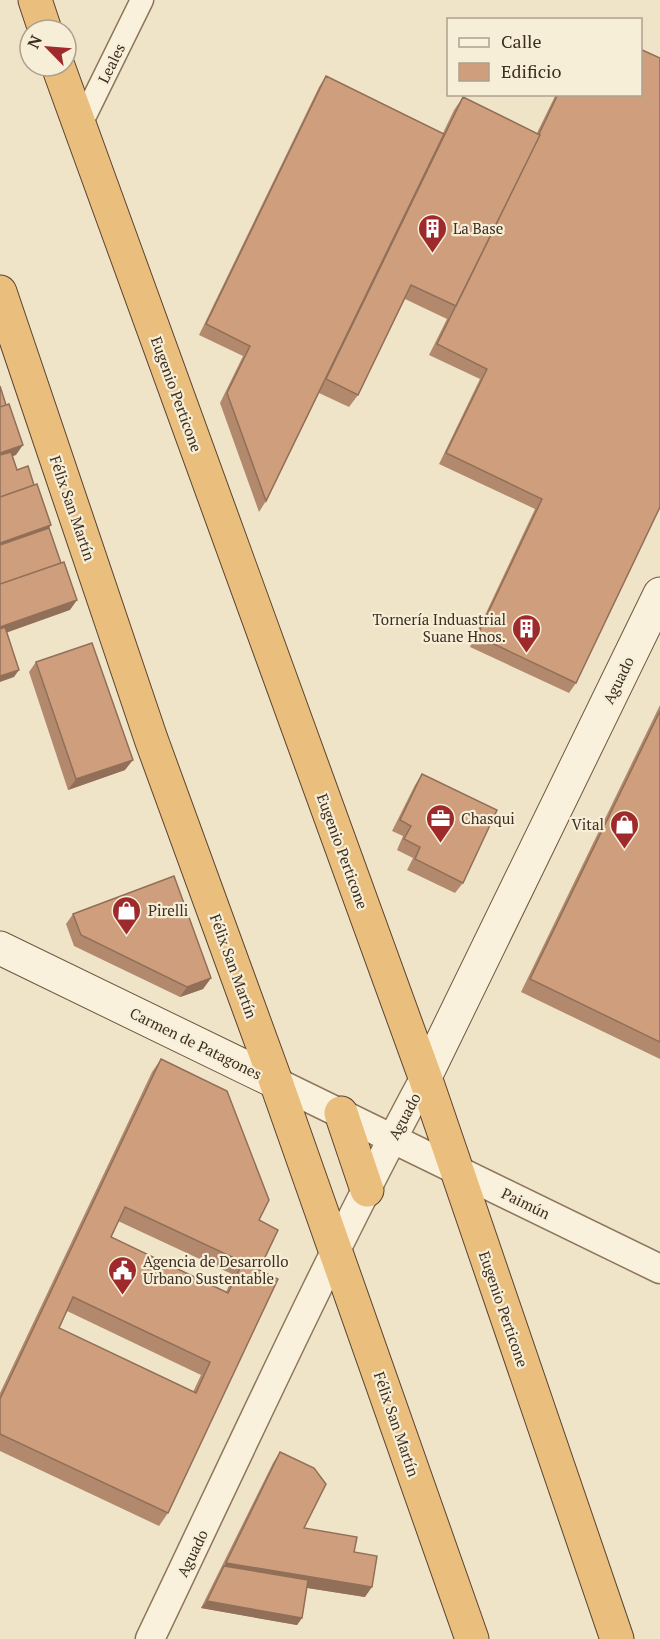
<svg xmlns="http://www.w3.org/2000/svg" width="660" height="1639" viewBox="0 0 660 1639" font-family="'PT Serif',serif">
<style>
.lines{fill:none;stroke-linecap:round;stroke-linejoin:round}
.minor-casing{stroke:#8d765c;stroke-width:25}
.tertiary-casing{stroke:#8d765c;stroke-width:31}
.secondary-casing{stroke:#6f573f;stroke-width:35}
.trunk-casing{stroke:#5b4430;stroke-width:35}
.minor{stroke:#faf1dc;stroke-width:22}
.tertiary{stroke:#faf1dc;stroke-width:28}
.secondary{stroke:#faf1dc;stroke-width:33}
.trunk{stroke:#eabe7c;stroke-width:33}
.wall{fill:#b2896c;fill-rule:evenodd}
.shaded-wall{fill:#916f58}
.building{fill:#cf9f7d;stroke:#916f58;stroke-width:1.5;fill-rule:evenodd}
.labels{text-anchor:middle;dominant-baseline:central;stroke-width:4.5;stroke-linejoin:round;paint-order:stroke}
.street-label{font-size:15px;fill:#3d2e20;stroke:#f7eed8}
.poi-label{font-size:15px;fill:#3d2e20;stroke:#f7eed8;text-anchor:start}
</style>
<rect width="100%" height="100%" fill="#f0e4c8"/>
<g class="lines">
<defs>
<path id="minor" d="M 80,126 L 142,0"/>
<path id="tertiary" d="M 276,1082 L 660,1269
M 150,1639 C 240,1451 326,1261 425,1077"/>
<path id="secondary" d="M 0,948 L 276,1082
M 425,1077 L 660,594"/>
<path id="trunk" d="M 35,0 L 45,30
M 58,66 L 425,1077 L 617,1639
M 0,292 L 151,739 L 276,1082 L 472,1639
M 341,1113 L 367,1190"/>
</defs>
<use href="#minor" class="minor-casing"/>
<use href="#tertiary" class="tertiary-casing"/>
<use href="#secondary" class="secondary-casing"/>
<use href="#trunk" class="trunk-casing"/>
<use href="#minor" class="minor"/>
<use href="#tertiary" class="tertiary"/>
<use href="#secondary" class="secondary"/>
<use href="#trunk" class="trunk"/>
</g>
<path class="wall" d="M 326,76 L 443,133 L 454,110 L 463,97 L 537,133 L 556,94 L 640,94 L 576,683 L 569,693 L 470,647 L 535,509 L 439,464 L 480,379 L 429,355 L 447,319 L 405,299 L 358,395 L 349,407 L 319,393 L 266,501 L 259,512 L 220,403 L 243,356 L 199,335 L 319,87 Z
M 36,662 L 125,770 L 68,790 L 29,672 Z
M 660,705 L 660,1059 L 521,992 Z
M 422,774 L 463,883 L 455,893 L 407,870 L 413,858 L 397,850 L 403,836 L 392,831 L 415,785 Z
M 73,914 L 211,978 L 203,989 L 180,997 L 74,946 L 66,924 Z
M 161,1059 L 259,1220 L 259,1270 L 168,1513 L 159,1526 L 0,1451 L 0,1393 L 152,1072 ZM 118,1221 L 234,1275 L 226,1292 L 111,1237 ZM 67,1311 L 201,1375 L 193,1392 L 59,1328 Z
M 280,1452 L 304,1528 L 354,1552 L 365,1597 L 307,1588 L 302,1618 L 297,1625 L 201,1608 L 273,1463 Z"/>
<path class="shaded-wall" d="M 23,445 L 16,455 L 0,461 L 0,453 Z
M 51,525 L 44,535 L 0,551 L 0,543 Z
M 77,600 L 70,610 L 0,635 L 0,627 Z
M 19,670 L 14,677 L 0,682 L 0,676 Z
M 133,760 L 125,770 L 68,790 L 76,779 Z
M 211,978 L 203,989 L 180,997 L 187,987 Z
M 226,1563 L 372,1587 L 365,1597 L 220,1574 Z
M 207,1601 L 302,1618 L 297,1625 L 201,1608 Z"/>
<path class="building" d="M 640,49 L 660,58 L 660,507 L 576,683 L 477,636 L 542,499 L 446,453 L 487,369 L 437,344 L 540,135 L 539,134 L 558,94 L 640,94 Z
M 326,76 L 444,134 L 266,501 L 227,393 L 250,346 L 206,324 Z
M 463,97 L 540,135 L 456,306 L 411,285 L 358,395 L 326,379 Z
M 0,386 L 6,405 L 0,407 Z
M 9,404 L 23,445 L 0,453 L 0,407 Z
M 11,452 L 17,470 L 28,466 L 34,485 L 0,497 L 0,455 Z
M 37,484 L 51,525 L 0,543 L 0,497 Z
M 49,528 L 61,563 L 0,584 L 0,545 Z
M 64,562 L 77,600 L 0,627 L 0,584 Z
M 5,627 L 19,670 L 0,676 L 0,629 Z
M 92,643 L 133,760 L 76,779 L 36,662 Z
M 660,711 L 660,1042 L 530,979 Z
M 422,774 L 497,810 L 463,883 L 415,859 L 420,847 L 404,839 L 411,826 L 400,820 Z
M 174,876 L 211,978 L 187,987 L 81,935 L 73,914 Z
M 161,1059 L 227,1091 L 269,1200 L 259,1220 L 278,1230 L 259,1270 L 278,1279 L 168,1513 L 0,1434 L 0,1399 ZM 125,1207 L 243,1262 L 228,1293 L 111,1237 ZM 73,1297 L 210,1362 L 196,1393 L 59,1328 Z
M 280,1452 L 314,1468 L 326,1484 L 304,1528 L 357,1537 L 354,1552 L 377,1556 L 372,1587 L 226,1563 Z
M 224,1566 L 308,1580 L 302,1618 L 207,1601 Z"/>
<defs>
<symbol id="building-pin" viewBox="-11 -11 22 30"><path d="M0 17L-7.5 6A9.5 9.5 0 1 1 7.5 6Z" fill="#9e2a2b" stroke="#f7eed8"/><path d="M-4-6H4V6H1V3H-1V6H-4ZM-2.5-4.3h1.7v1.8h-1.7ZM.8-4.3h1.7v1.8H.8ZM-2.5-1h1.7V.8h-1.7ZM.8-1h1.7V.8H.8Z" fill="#fff"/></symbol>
<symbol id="office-pin" viewBox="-11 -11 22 30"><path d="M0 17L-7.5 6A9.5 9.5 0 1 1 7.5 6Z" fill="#9e2a2b" stroke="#f7eed8"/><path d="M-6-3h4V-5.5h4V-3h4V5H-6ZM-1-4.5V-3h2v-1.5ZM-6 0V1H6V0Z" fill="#fff"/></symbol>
<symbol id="shop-pin" viewBox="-11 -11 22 30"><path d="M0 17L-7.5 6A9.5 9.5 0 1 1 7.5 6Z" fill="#9e2a2b" stroke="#f7eed8"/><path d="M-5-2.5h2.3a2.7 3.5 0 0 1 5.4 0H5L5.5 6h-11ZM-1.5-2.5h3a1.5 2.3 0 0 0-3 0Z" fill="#fff"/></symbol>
<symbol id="civic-pin" viewBox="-11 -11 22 30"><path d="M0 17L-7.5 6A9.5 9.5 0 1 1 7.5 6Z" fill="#9e2a2b" stroke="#f7eed8"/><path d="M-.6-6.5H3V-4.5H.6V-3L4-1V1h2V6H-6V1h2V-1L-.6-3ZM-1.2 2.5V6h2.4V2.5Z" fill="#fff"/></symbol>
</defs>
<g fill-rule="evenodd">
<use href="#building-pin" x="416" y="212" width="33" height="45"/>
<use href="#building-pin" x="510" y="612" width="33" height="45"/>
<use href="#office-pin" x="424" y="802" width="33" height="45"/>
<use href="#shop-pin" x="608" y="808" width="33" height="45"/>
<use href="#shop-pin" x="110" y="894" width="33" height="45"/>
<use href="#civic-pin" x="106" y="1254" width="33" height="45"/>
</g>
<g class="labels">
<g class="street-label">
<text transform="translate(111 63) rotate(-64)">Leales</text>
<text transform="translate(177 394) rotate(70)">Eugenio Perticone</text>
<text transform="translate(73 508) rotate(71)">Félix San Martín</text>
<text transform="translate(618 680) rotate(-64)">Aguado</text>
<text transform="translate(343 851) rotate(70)">Eugenio Perticone</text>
<text transform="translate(234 966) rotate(70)">Félix San Martín</text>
<text transform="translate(196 1043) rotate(26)">Carmen de Patagones</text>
<text transform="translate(404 1116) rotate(-62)">Aguado</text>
<text transform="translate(526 1203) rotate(26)">Paimún</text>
<text transform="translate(504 1309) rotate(71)">Eugenio Perticone</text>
<text transform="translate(397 1424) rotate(71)">Félix San Martín</text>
<text transform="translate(192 1553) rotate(-64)">Aguado</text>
</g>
<g class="poi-label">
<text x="453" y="228">La Base</text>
<text x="506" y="619" text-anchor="end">Tornería Induastrial<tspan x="506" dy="17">Suane Hnos.</tspan></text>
<text x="461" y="818">Chasqui</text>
<text x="604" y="824" text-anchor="end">Vital</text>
<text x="148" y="910">Pirelli</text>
<text x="143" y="1261">Agencia de Desarrollo<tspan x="143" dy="17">Urbano Sustentable</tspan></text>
</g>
</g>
<rect x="447" y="18" width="195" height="78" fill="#f7eed8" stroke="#ada18e" stroke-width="1.5"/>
<rect x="459" y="38" width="30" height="9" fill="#faf1dc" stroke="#ada18e" stroke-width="1.5"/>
<text x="501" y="48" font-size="18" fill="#3d2e20">Calle</text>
<rect x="459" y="63" width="30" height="18" fill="#cf9f7d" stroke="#ada18e" stroke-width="1.5"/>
<text x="501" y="78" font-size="18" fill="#3d2e20">Edificio</text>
<g transform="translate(48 48) rotate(295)"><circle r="28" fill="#f7eed8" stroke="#ada18e" stroke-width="1.5"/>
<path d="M0-4.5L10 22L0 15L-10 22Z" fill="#9e2a2b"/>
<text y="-9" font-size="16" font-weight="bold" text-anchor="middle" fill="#3d2e20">N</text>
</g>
</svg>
